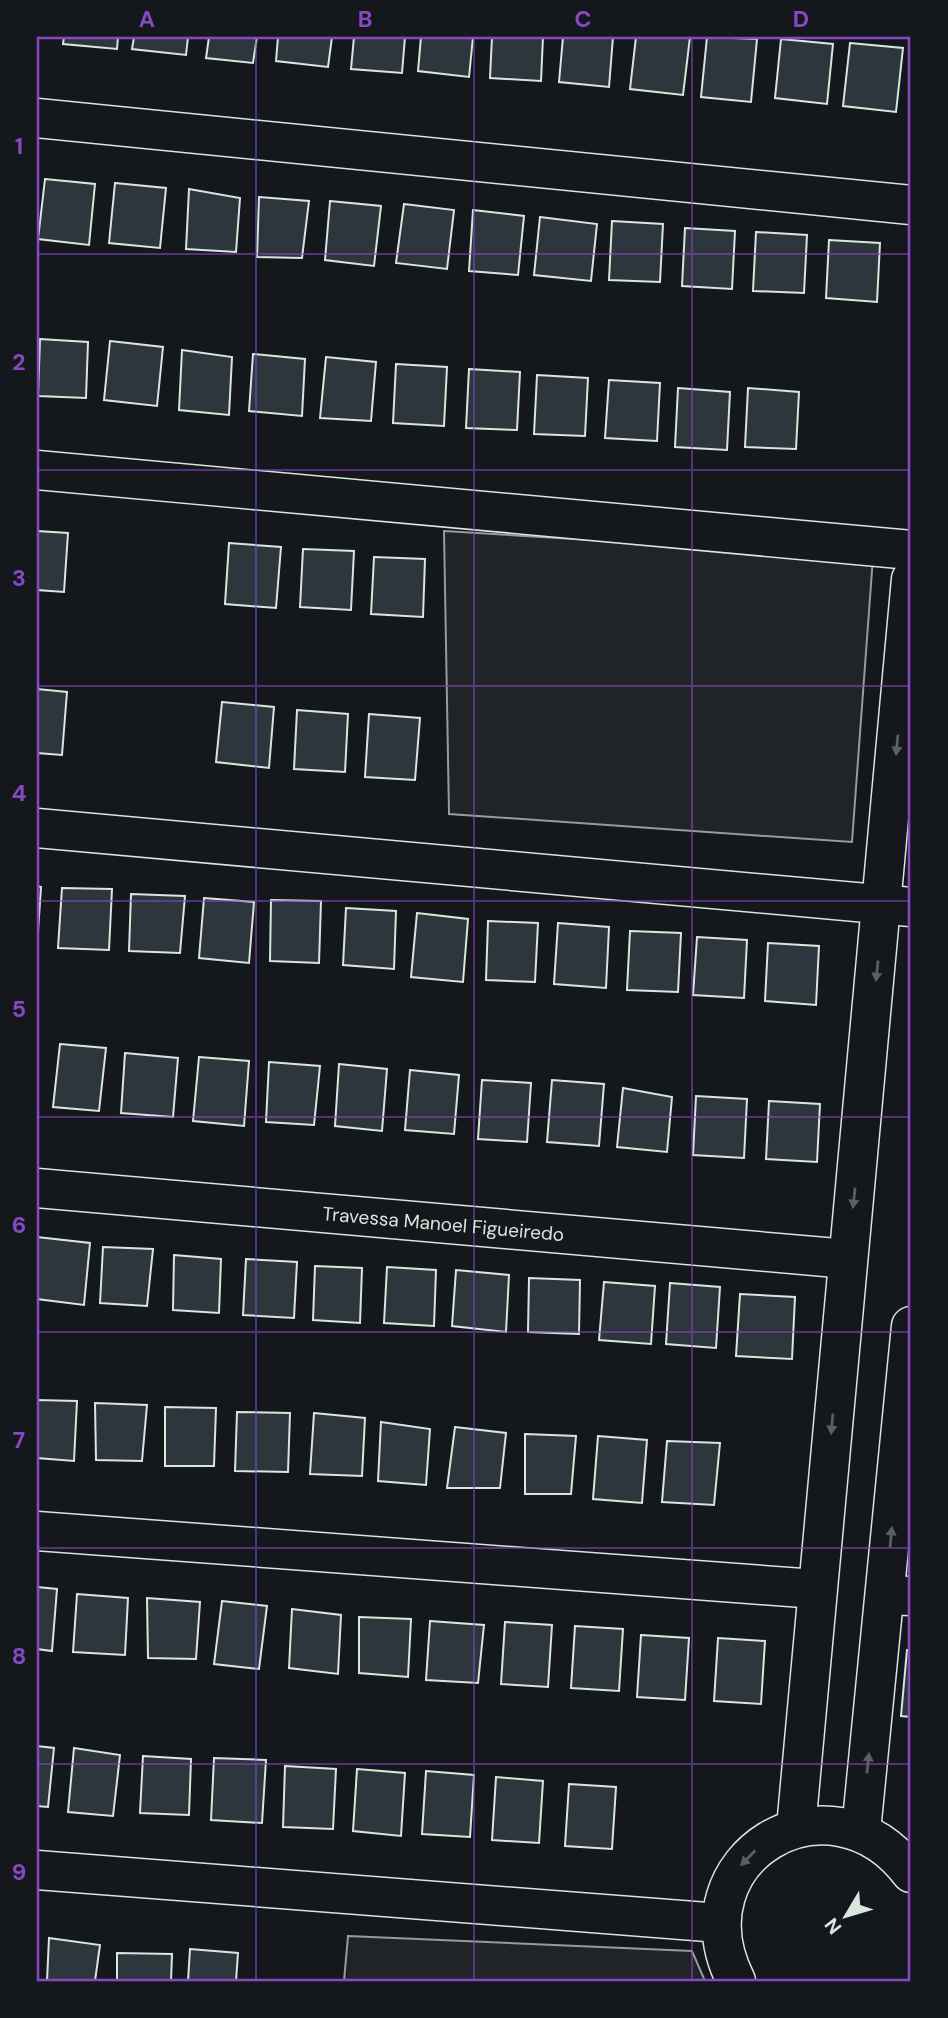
<svg xmlns="http://www.w3.org/2000/svg" width="948" height="2018" viewBox="0 0 948 2018" font-family="'DM Sans',sans-serif">
<style>
.green{fill:#202428;stroke:#939e99;stroke-width:2}
.building{fill:#2c363c;stroke:#d8e6dc;stroke-width:2}
.lines{fill:none;stroke-linecap:round;stroke-linejoin:round}
.street-casing{stroke:#d8e6dc;stroke-width:41}
.secondary-casing{stroke:#d8e6dc;stroke-width:41}
.street{stroke:#14181c;stroke-width:38}
.secondary{stroke:#14181c;stroke-width:38}
.oneway{fill:#59605f}
.grid{fill:none;stroke:#8948c3;stroke-width:2;stroke-opacity:0.55}
.labels{text-anchor:middle;dominant-baseline:central;stroke-width:5;stroke-linejoin:round;paint-order:stroke}
.street-label{font-size:19px;fill:#d8e6dc;stroke:#14181c}
.neatline{fill:none;stroke:#8948c3;stroke-width:2.5}
.grid-label{font-size:23px;text-anchor:middle;font-weight:bold;fill:#8948c3}
</style>
<rect width="100%" height="100%" fill="#14181c"/>
<path class="green" d="M 444,531 L 873,557 L 852,842 L 449,814 Z
M 348,1936 L 692,1951 L 705,1981 L 344,1981 Z"/>
<path class="building" d="M 64,37 L 118,37 L 117,49 L 63,44 Z
M 134,37 L 188,37 L 186,55 L 132,49 Z
M 209,37 L 257,37 L 253,63 L 206,58 Z
M 278,37 L 332,37 L 328,67 L 276,61 Z
M 354,37 L 405,37 L 402,73 L 351,69 Z
M 421,37 L 473,37 L 469,77 L 418,71 Z
M 492,37 L 543,37 L 541,81 L 490,78 Z
M 563,37 L 613,37 L 609,87 L 559,82 Z
M 636,37 L 690,37 L 683,95 L 630,89 Z
M 707,37 L 757,39 L 751,102 L 701,97 Z
M 781,39 L 833,44 L 827,104 L 775,98 Z
M 850,43 L 903,48 L 896,112 L 843,106 Z
M 45,179 L 95,184 L 89,245 L 38,239 Z
M 115,183 L 166,188 L 160,248 L 109,243 Z
M 189,189 L 240,198 L 236,252 L 186,249 Z
M 259,197 L 309,201 L 302,258 L 257,257 Z
M 330,201 L 381,206 L 374,266 L 325,260 Z
M 404,204 L 454,210 L 447,269 L 396,263 Z
M 473,210 L 524,216 L 518,275 L 469,271 Z
M 540,217 L 597,224 L 591,281 L 534,275 Z
M 612,221 L 663,224 L 660,282 L 609,280 Z
M 685,228 L 735,231 L 732,289 L 682,286 Z
M 756,232 L 807,235 L 804,293 L 753,291 Z
M 829,240 L 880,243 L 877,302 L 826,298 Z
M 40,339 L 88,342 L 86,398 L 38,396 Z
M 110,341 L 163,347 L 157,406 L 104,400 Z
M 182,350 L 232,357 L 229,415 L 179,410 Z
M 253,354 L 305,359 L 302,416 L 249,411 Z
M 326,357 L 376,362 L 371,421 L 320,418 Z
M 396,364 L 447,367 L 444,426 L 393,423 Z
M 469,369 L 520,372 L 517,430 L 466,428 Z
M 537,375 L 588,378 L 585,436 L 534,434 Z
M 609,380 L 660,383 L 657,441 L 605,438 Z
M 678,388 L 730,392 L 727,450 L 675,447 Z
M 748,388 L 799,392 L 796,449 L 745,447 Z
M 37,531 L 68,533 L 64,592 L 37,590 Z
M 229,543 L 281,547 L 276,608 L 225,604 Z
M 303,549 L 354,551 L 351,610 L 300,607 Z
M 374,557 L 425,559 L 423,617 L 371,614 Z
M 37,689 L 67,692 L 62,755 L 37,753 Z
M 222,702 L 274,707 L 269,768 L 216,762 Z
M 297,710 L 348,714 L 345,772 L 294,769 Z
M 369,714 L 420,718 L 415,780 L 365,777 Z
M 37,886 L 41,887 L 37,946 Z
M 62,888 L 112,889 L 109,950 L 58,948 Z
M 131,894 L 185,896 L 180,953 L 129,951 Z
M 204,898 L 254,902 L 249,963 L 199,958 Z
M 271,900 L 321,901 L 319,963 L 270,961 Z
M 346,908 L 396,911 L 394,969 L 343,965 Z
M 417,913 L 468,919 L 463,982 L 411,977 Z
M 488,921 L 538,923 L 535,982 L 486,980 Z
M 558,923 L 609,927 L 606,988 L 554,984 Z
M 630,931 L 681,933 L 678,992 L 627,990 Z
M 697,937 L 747,940 L 744,998 L 693,995 Z
M 768,943 L 819,946 L 816,1005 L 765,1001 Z
M 60,1044 L 106,1048 L 99,1111 L 53,1107 Z
M 125,1053 L 178,1058 L 173,1117 L 121,1113 Z
M 199,1057 L 249,1061 L 244,1126 L 193,1121 Z
M 269,1062 L 320,1066 L 314,1125 L 266,1122 Z
M 339,1064 L 387,1069 L 382,1131 L 335,1126 Z
M 410,1070 L 459,1075 L 454,1134 L 405,1130 Z
M 482,1080 L 531,1083 L 527,1142 L 478,1139 Z
M 552,1080 L 604,1084 L 599,1146 L 547,1142 Z
M 623,1088 L 672,1097 L 667,1152 L 617,1147 Z
M 696,1096 L 747,1099 L 744,1158 L 693,1155 Z
M 769,1101 L 820,1104 L 817,1162 L 766,1159 Z
M 37,1237 L 90,1243 L 84,1305 L 37,1299 Z
M 103,1247 L 153,1249 L 147,1306 L 100,1303 Z
M 174,1255 L 221,1259 L 219,1313 L 173,1310 Z
M 246,1259 L 297,1262 L 294,1318 L 243,1315 Z
M 315,1266 L 362,1268 L 360,1323 L 313,1320 Z
M 387,1267 L 436,1270 L 434,1326 L 384,1323 Z
M 456,1270 L 509,1275 L 506,1332 L 452,1326 Z
M 529,1278 L 580,1280 L 579,1334 L 528,1332 Z
M 604,1282 L 655,1286 L 651,1344 L 599,1340 Z
M 670,1283 L 720,1287 L 716,1348 L 666,1344 Z
M 740,1294 L 795,1297 L 792,1359 L 736,1356 Z
M 37,1400 L 77,1401 L 74,1461 L 37,1458 Z
M 95,1403 L 147,1405 L 142,1461 L 96,1460 Z
M 165,1407 L 216,1408 L 214,1466 L 165,1466 Z
M 237,1412 L 290,1413 L 288,1472 L 235,1471 Z
M 314,1413 L 365,1418 L 362,1476 L 310,1474 Z
M 381,1422 L 430,1429 L 426,1485 L 378,1481 Z
M 455,1427 L 506,1433 L 500,1488 L 447,1488 Z
M 525,1434 L 576,1436 L 571,1494 L 525,1494 Z
M 598,1436 L 647,1440 L 642,1503 L 593,1499 Z
M 667,1441 L 720,1443 L 714,1505 L 662,1502 Z
M 37,1587 L 57,1589 L 52,1651 L 37,1649 Z
M 77,1594 L 128,1598 L 125,1655 L 73,1652 Z
M 147,1598 L 200,1602 L 196,1659 L 148,1658 Z
M 222,1601 L 267,1606 L 259,1669 L 214,1664 Z
M 292,1609 L 341,1615 L 338,1674 L 289,1668 Z
M 359,1617 L 411,1619 L 408,1677 L 359,1673 Z
M 430,1621 L 484,1625 L 478,1683 L 426,1680 Z
M 505,1622 L 552,1625 L 548,1687 L 501,1684 Z
M 575,1626 L 623,1629 L 619,1691 L 571,1688 Z
M 641,1635 L 689,1638 L 685,1700 L 637,1697 Z
M 718,1638 L 765,1641 L 761,1704 L 714,1701 Z
M 907,1650 L 911,1650 L 911,1717 L 901,1716 Z
M 37,1746 L 54,1748 L 48,1807 L 37,1806 Z
M 74,1748 L 120,1755 L 113,1816 L 68,1812 Z
M 143,1756 L 191,1759 L 189,1815 L 140,1813 Z
M 214,1758 L 266,1760 L 262,1823 L 211,1820 Z
M 285,1766 L 336,1769 L 333,1829 L 283,1827 Z
M 357,1769 L 405,1773 L 401,1836 L 353,1831 Z
M 426,1771 L 474,1775 L 470,1837 L 422,1834 Z
M 496,1777 L 543,1781 L 539,1843 L 492,1840 Z
M 569,1784 L 616,1787 L 612,1849 L 565,1846 Z
M 49,1938 L 100,1945 L 95,1981 L 47,1981 Z
M 190,1949 L 238,1953 L 236,1981 L 188,1981 Z
M 117,1953 L 172,1954 L 171,1981 L 117,1981 Z"/>
<g class="lines">
<defs>
<g id="street">
<path d="M 37,118 L 911,205"/>
<path d="M 37,470 L 911,550"/>
<path d="M 37,828 L 911,907"/>
<path id="s1" d="M 37,1188 L 848,1259"/>
<path d="M 37,1531 L 816,1589"/>
<path d="M 886,1595 L 911,1596"/>
<path d="M 37,1870 L 720,1923"/>
</g>
<path id="secondary" d="M 796,1828 L 911,579
M 861,1831 L 911,1326
M 736,1981 C 674,1858 829,1765 911,1873"/>
</defs>
<use href="#street" class="street-casing"/>
<use href="#secondary" class="secondary-casing"/>
<use href="#street" class="street"/>
<use href="#secondary" class="secondary"/>
</g>
<defs><path id="oneway-solid" d="M-6-.8H1V-3.2L6.5 0L1 3.2V.8H-6Z" transform="scale(1.75)"/></defs>
<g class="oneway">
<use href="#oneway-solid" transform="translate(897 745) rotate(95)"/>
<use href="#oneway-solid" transform="translate(877 971) rotate(96)"/>
<use href="#oneway-solid" transform="translate(854 1198) rotate(96)"/>
<use href="#oneway-solid" transform="translate(832 1424) rotate(95)"/>
<use href="#oneway-solid" transform="translate(891 1537) rotate(-85)"/>
<use href="#oneway-solid" transform="translate(868 1763) rotate(-84)"/>
<use href="#oneway-solid" transform="translate(748 1858) rotate(134)"/>
</g>
<path class="grid" d="M 256,37 L 256,1981M 474,37 L 474,1981M 692,37 L 692,1981M 37,254 L 911,254M 37,470 L 911,470M 37,686 L 911,686M 37,901 L 911,901M 37,1117 L 911,1117M 37,1332 L 911,1332M 37,1548 L 911,1548M 37,1764 L 911,1764"/>
<g class="labels">
<g class="street-label">
<text stroke="none"><textPath href="#s1" startOffset="408">Travessa Manoel Figueiredo</textPath></text>
</g>
</g>
<rect width="948" height="2018" fill="none" stroke="#14181c" stroke-width="77"/>
<g transform="translate(846 1916) rotate(232)" stroke="#14181c" stroke-width="5" paint-order="stroke">
<path d="M0-5L12 26L0 18L-12 26Z" fill="#d8e6dc"/>
<text y="-10" font-size="19" font-weight="bold" text-anchor="middle" fill="#d8e6dc">N</text>
</g>
<rect x="38" y="38" width="871" height="1942" class="neatline"/>
<g class="grid-label">
<text x="147" y="27">A</text>
<text x="365" y="27">B</text>
<text x="583" y="27">C</text>
<text x="801" y="27">D</text>
<text x="19" y="154">1</text>
<text x="19" y="370">2</text>
<text x="19" y="586">3</text>
<text x="19" y="801">4</text>
<text x="19" y="1017">5</text>
<text x="19" y="1233">6</text>
<text x="19" y="1448">7</text>
<text x="19" y="1664">8</text>
<text x="19" y="1880">9</text>
</g>
</svg>
